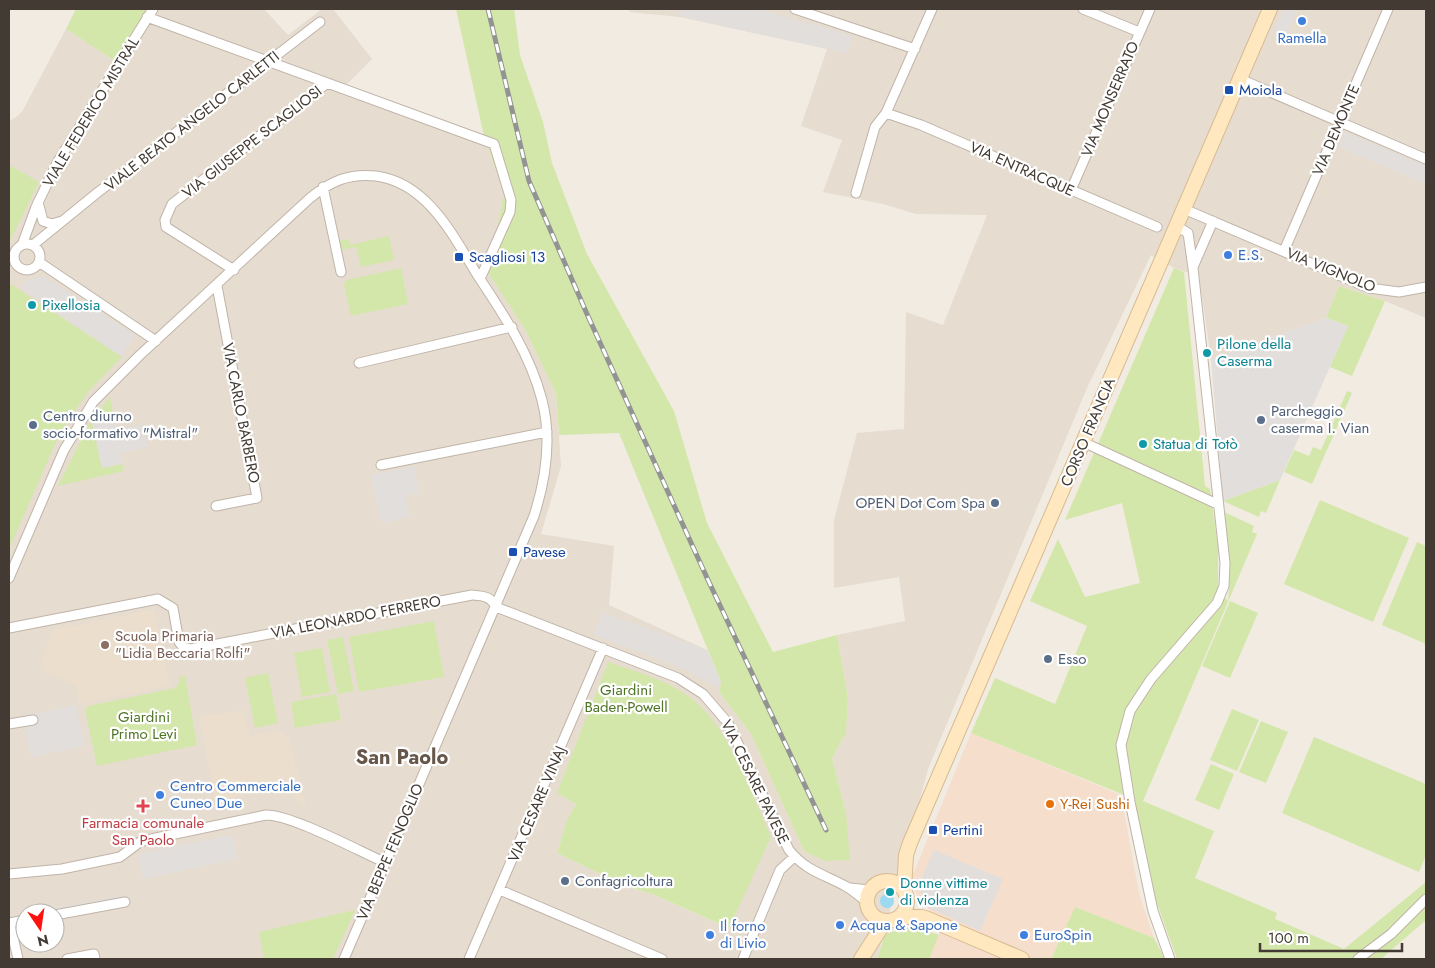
<svg xmlns="http://www.w3.org/2000/svg" width="1435" height="968" viewBox="0 0 1435 968" font-family="Jost,sans-serif">
<style>
.residential{fill:#e6dcd0;fill-rule:evenodd}
.commercial{fill:#f5decc}
.education{fill:#ebdecc}
.green{fill:#d4e7aa}
.parking{fill:#e2dedb}
.water{fill:#9dd9f0}
.lines{fill:none;stroke-linecap:round;stroke-linejoin:round}
.street-casing{stroke:#c0b4a8;stroke-width:11}
.secondary-casing{stroke:#d6bb93;stroke-width:16}
.street{stroke:#fff;stroke-width:9}
.secondary{stroke:#ffe7bf;stroke-width:14}
.rail-casing{stroke:#939393;stroke-width:5}
.rail{stroke:#fff;stroke-width:3;stroke-dasharray:9;stroke-linecap:butt}
.shop-dot{fill:#3f7fe0;stroke:#fff;stroke-width:2}
.transit-dot{fill:#1a4fb4;stroke:#fff;stroke-width:2}
.culture-dot{fill:#0f9aa8;stroke:#fff;stroke-width:2}
.service-dot{fill:#5c6f8a;stroke:#fff;stroke-width:2}
.education-dot{fill:#8d6e63;stroke:#fff;stroke-width:2}
.food-dot{fill:#e8710a;stroke:#fff;stroke-width:2}
.health-dot{fill:#e0444e;stroke:#fff;stroke-width:2}
.labels{text-anchor:middle;dominant-baseline:central;stroke-width:4.5;stroke-linejoin:round;paint-order:stroke}
.shop-label{font-size:15px;fill:#366cbe;stroke:#fff;text-anchor:start}
.transit-label{font-size:15px;fill:#164399;stroke:#fff;text-anchor:start}
.street-label{font-size:15px;fill:#433b33;stroke:#fff}
.culture-label{font-size:15px;fill:#0d838f;stroke:#fff;text-anchor:start}
.service-label{font-size:15px;fill:#4e5e75;stroke:#fff;text-anchor:start}
.education-label{font-size:15px;fill:#785e54;stroke:#fff;text-anchor:start}
.park-label{font-size:15px;fill:#4f7426;stroke:#fff}
.food-label{font-size:15px;fill:#c56008;stroke:#fff;text-anchor:start}
.health-label{font-size:15px;fill:#be3a42;stroke:#fff}
.district-label{font-size:20px;font-weight:bold;fill:#66574a;stroke:#fff}
</style>
<rect width="100%" height="100%" fill="#f1ebe2"/>
<path class="residential" d="M 147,9 L 264,9 L 288,35 L 322,9 L 333,9 L 372,59 L 346,85 L 484,136 L 504,194 L 488,273 L 526,331 L 556,394 L 561,466 L 541,534 L 614,546 L 609,605 L 707,650 L 721,682 L 719,692 L 751,734 L 804,851 L 846,813 L 832,758 L 846,733 L 848,698 L 837,635 L 905,621 L 899,577 L 834,588 L 834,520 L 857,433 L 904,429 L 906,312 L 943,325 L 987,215 L 916,214 L 883,204 L 823,192 L 842,140 L 801,126 L 827,49 L 680,17 L 630,12 L 628,9 L 1426,9 L 1426,318 L 1385,301 L 1339,286 L 1326,318 L 1211,359 L 1199,276 L 1174,268 L 1151,255 L 1087,388 L 928,769 L 877,959 L 9,959 L 9,121 L 18,116 L 23,110 L 66,29 L 115,61 ZM 608,662 L 771,837 L 728,928 L 652,894 L 625,886 L 557,853 L 567,820 L 576,804 L 558,793 ZM 25,913 L 55,913 L 55,943 L 25,943 Z"/>
<path class="commercial" d="M 971,733 L 1121,795 L 1139,893 L 1154,938 L 1075,907 L 1051,959 L 929,959 L 945,920 L 933,914 L 917,898 L 912,877 Z"/>
<path class="education" d="M 154,609 L 170,686 L 79,704 L 76,685 L 45,673 L 41,660 L 53,630 Z
M 243,710 L 250,736 L 279,731 L 289,739 L 306,806 L 304,807 L 284,788 L 215,800 L 199,716 Z"/>
<path class="green" d="M 76,9 L 147,9 L 115,61 L 66,29 Z
M 456,9 L 514,9 L 520,55 L 543,122 L 552,163 L 587,254 L 674,411 L 707,523 L 773,652 L 837,635 L 848,698 L 846,733 L 832,758 L 846,813 L 850,860 L 825,861 L 804,851 L 751,734 L 719,692 L 721,682 L 619,433 L 559,435 L 556,394 L 526,331 L 488,273 L 504,194 L 484,136 Z
M 9,165 L 39,182 L 9,243 Z
M 389,236 L 394,260 L 361,267 L 356,247 L 341,250 L 339,241 L 349,239 L 350,245 Z
M 401,268 L 408,304 L 351,316 L 344,284 L 347,280 Z
M 1174,268 L 1184,272 L 1205,486 L 1210,489 L 1218,546 L 1218,590 L 1228,601 L 1230,578 L 1224,512 L 1254,526 L 1252,532 L 1257,534 L 1143,801 L 1214,831 L 1195,878 L 1277,913 L 1275,919 L 1344,949 L 1426,882 L 1426,920 L 1381,959 L 1177,959 L 1151,887 L 1134,799 L 971,733 L 995,678 L 1055,704 L 1087,626 L 1030,601 L 1058,539 L 1085,597 L 1140,583 L 1122,503 L 1065,520 Z
M 9,283 L 122,357 L 88,392 L 60,433 L 9,549 Z
M 1339,286 L 1385,301 L 1352,376 L 1330,367 L 1348,326 L 1326,318 Z
M 1347,391 L 1352,393 L 1312,484 L 1284,472 L 1294,450 L 1309,456 L 1313,447 L 1321,450 Z
M 110,397 L 114,417 L 92,422 L 102,468 L 122,464 L 124,471 L 58,486 L 91,420 Z
M 1280,480 L 1266,513 L 1261,511 L 1259,517 L 1223,501 Z
M 1320,500 L 1409,538 L 1373,622 L 1284,584 Z
M 1417,542 L 1426,546 L 1426,644 L 1382,625 Z
M 1230,601 L 1258,613 L 1230,678 L 1202,666 Z
M 434,621 L 444,677 L 359,692 L 349,637 Z
M 343,637 L 354,691 L 338,694 L 327,640 Z
M 322,648 L 330,692 L 302,697 L 294,653 Z
M 608,662 C 636,672 669,680 692,699 C 729,727 752,795 771,837 L 729,928 L 652,894 L 625,886 L 557,853 L 567,820 L 576,804 L 557,793 Z
M 268,673 L 278,723 L 255,728 L 245,678 Z
M 185,676 L 197,745 L 97,766 L 85,710 L 88,706 L 175,688 L 179,683 L 179,677 Z
M 336,694 L 341,720 L 295,728 L 291,702 Z
M 1232,709 L 1259,720 L 1237,771 L 1210,760 Z
M 1261,721 L 1288,732 L 1266,783 L 1239,772 Z
M 1314,737 L 1426,784 L 1426,855 L 1419,872 L 1282,813 Z
M 1211,764 L 1234,774 L 1219,810 L 1195,800 Z
M 1075,907 L 1154,938 L 1165,959 L 1051,959 Z
M 355,910 L 333,959 L 264,959 L 259,932 Z
M 912,926 L 939,935 L 929,959 L 877,959 L 885,934 Z"/>
<path class="parking" d="M 679,9 L 758,9 L 853,36 L 847,53 L 677,16 Z
M 1284,9 L 1298,9 L 1286,36 L 1274,31 Z
M 1345,132 L 1426,166 L 1426,184 L 1339,147 Z
M 43,276 L 135,335 L 121,356 L 21,289 L 25,281 Z
M 1326,318 L 1348,326 L 1280,480 L 1223,501 L 1211,359 Z
M 114,417 L 117,430 L 143,424 L 148,447 L 120,453 L 122,464 L 102,468 L 92,422 Z
M 414,466 L 419,493 L 405,496 L 410,517 L 381,523 L 371,475 Z
M 603,613 L 707,650 L 721,682 L 718,688 L 685,669 L 593,634 Z
M 76,705 L 85,746 L 31,757 L 22,716 Z
M 232,835 L 237,859 L 143,879 L 138,854 Z
M 934,850 L 1003,879 L 980,931 L 927,907 L 918,886 Z
M 124,895 L 125,902 L 55,913 L 28,913 Z"/>
<path class="water" d="M880 901a7 7 0 1 1 14 0a7 7 0 1 1-14 0Z"/>
<g class="lines">
<defs>
<path id="street" d="M 795,9 L 915,49
M 1083,9 L 1139,32
M 147,17 L 494,144 L 511,200 L 510,212 L 480,279
M 1240,79 L 1426,159
M 886,113 L 921,125 L 1157,227
M 323,187 L 341,272
M 1071,190 L 1150,9
M 856,193 L 875,127 L 886,113 L 932,9
M 38,202 L 43,221 L 52,224 L 62,221
M 1184,209 L 1369,288 L 1399,292 L 1426,287
M14 257a13 13 0 1 1 26 0a13 13 0 1 1-26 0Z
M 22,245 L 36,207 L 57,163 L 153,9
M 33,245 L 97,193 L 320,22
M 1284,251 L 1388,9
M 39,262 L 156,341
M 1193,267 L 1213,221
M 234,270 L 166,227 L 165,220 L 172,204 L 326,84
M 359,363 L 512,327
M 1083,442 L 1217,504
M 381,465 L 547,432
M 216,506 L 257,498 L 217,286
M 9,578 L 64,450 L 93,402 L 140,355 L 310,198 C 331,181 349,173 376,176 C 428,183 453,236 478,276 C 504,315 530,354 542,400 C 552,439 546,479 534,516 L 344,959
M 496,607 L 678,678 L 703,694 L 728,723 L 789,850 C 807,872 824,874 847,887 C 854,891 860,897 866,901
M 9,628 L 158,599 L 173,608 L 179,642 L 183,647 L 191,649 L 472,595 C 484,596 490,596 496,607
M 9,724 L 33,720
M 9,874 L 62,869 L 120,857 L 140,842 L 151,839 L 266,815 C 292,815 359,851 386,863
M 850,888 L 869,890
M 500,890 L 662,959
M 55,915 L 125,902
M 18,959 L 10,923 L 25,920
M 67,959 L 94,954 L 95,959
M 469,959 L 603,648
M 743,959 L 780,870 L 794,857
M 1170,959 L 1153,911 L 1130,802 L 1121,745 L 1130,711 L 1151,679 L 1217,603 L 1224,586 L 1225,563 L 1193,268 L 1188,233 L 1176,226
M 1358,959 L 1391,934 L 1426,899"/>
<path id="secondary" d="M867 901a20 20 0 1 1 40 0a20 20 0 1 1-40 0Z
M 904,890 L 906,855 L 910,843 L 1270,9
M 899,917 L 922,917 L 928,919 L 1022,959
M 861,959 L 881,928 L 887,921"/>
</defs>
<use href="#street" class="street-casing"/>
<use href="#secondary" class="secondary-casing"/>
<use href="#street" class="street"/>
<use href="#secondary" class="secondary"/>
<defs>
<path id="rail" d="M 488,9 L 529,181 L 587,314 L 708,580 L 826,830"/>
</defs>
<use href="#rail" class="rail-casing"/>
<use href="#rail" class="rail"/>
</g>
<g class="shop-dot">
<circle cx="1302" cy="21" r="5"/>
<circle cx="1228" cy="255" r="5"/>
<circle cx="160" cy="795" r="5"/>
<circle cx="840" cy="925" r="5"/>
<circle cx="710" cy="935" r="5"/>
<circle cx="1024" cy="935" r="5"/>
</g>
<g class="transit-dot">
<rect x="1224" y="85" width="10" height="10" rx="2.5"/>
<rect x="454" y="252" width="10" height="10" rx="2.5"/>
<rect x="508" y="547" width="10" height="10" rx="2.5"/>
<rect x="928" y="825" width="10" height="10" rx="2.5"/>
</g>
<g class="culture-dot">
<circle cx="32" cy="305" r="5"/>
<circle cx="1207" cy="353" r="5"/>
<circle cx="1143" cy="444" r="5"/>
<circle cx="890" cy="892" r="5"/>
</g>
<g class="service-dot">
<circle cx="1261" cy="420" r="5"/>
<circle cx="33" cy="425" r="5"/>
<circle cx="995" cy="503" r="5"/>
<circle cx="1048" cy="659" r="5"/>
<circle cx="565" cy="881" r="5"/>
</g>
<circle class="education-dot" cx="105" cy="645" r="5"/>
<circle class="food-dot" cx="1050" cy="804" r="5"/>
<path class="health-dot" d="M140.5 798.5h5v5h5v5h-5v5h-5v-5h-5v-5h5z"/>
<g class="labels">
<g class="shop-label">
<text x="1302" y="38" text-anchor="middle">Ramella</text>
<text x="1238" y="255">E.S.</text>
<text x="170" y="786">Centro Commerciale<tspan x="170" dy="17">Cuneo Due</tspan></text>
<text x="850" y="925">Acqua &amp; Sapone</text>
<text x="720" y="926">Il forno<tspan x="720" dy="17">di Livio</tspan></text>
<text x="1034" y="935">EuroSpin</text>
</g>
<g class="transit-label">
<text x="1239" y="90">Moiola</text>
<text x="469" y="257">Scagliosi 13</text>
<text x="523" y="552">Pavese</text>
<text x="943" y="830">Pertini</text>
</g>
<g class="street-label">
<text transform="translate(1110 99) rotate(-67)">VIA MONSERRATO</text>
<text transform="translate(91 112) rotate(-59)">VIALE FEDERICO MISTRAL</text>
<text transform="translate(192 121) rotate(-38)">VIALE BEATO ANGELO CARLETTI</text>
<text transform="translate(1336 130) rotate(-67)">VIA DEMONTE</text>
<text transform="translate(252 142) rotate(-38)">VIA GIUSEPPE SCAGLIOSI</text>
<text transform="translate(1022 169) rotate(24)">VIA ENTRACQUE</text>
<text transform="translate(1331 270) rotate(22)">VIA VIGNOLO</text>
<text transform="translate(241 413) rotate(79)">VIA CARLO BARBERO</text>
<text transform="translate(1088 432) rotate(-67)">CORSO FRANCIA</text>
<text transform="translate(356 617) rotate(-11)">VIA LEONARDO FERRERO</text>
<text transform="translate(755 782) rotate(64)">VIA CESARE PAVESE</text>
<text transform="translate(537 804) rotate(-67)">VIA CESARE VINAJ</text>
<text transform="translate(390 852) rotate(-67)">VIA BEPPE FENOGLIO</text>
</g>
<g class="culture-label">
<text x="42" y="305">Pixellosia</text>
<text x="1217" y="344">Pilone della<tspan x="1217" dy="17">Caserma</tspan></text>
<text x="1153" y="444">Statua di Totò</text>
<text x="900" y="883">Donne vittime<tspan x="900" dy="17">di violenza</tspan></text>
</g>
<g class="service-label">
<text x="1271" y="411">Parcheggio<tspan x="1271" dy="17">caserma I. Vian</tspan></text>
<text x="43" y="416">Centro diurno<tspan x="43" dy="17">socio-formativo "Mistral"</tspan></text>
<text x="985" y="503" text-anchor="end">OPEN Dot Com Spa</text>
<text x="1058" y="659">Esso</text>
<text x="575" y="881">Confagricoltura</text>
</g>
<g class="education-label">
<text x="115" y="636">Scuola Primaria<tspan x="115" dy="17">"Lidia Beccaria Rolfi"</tspan></text>
</g>
<g class="park-label">
<text x="626" y="690">Giardini<tspan x="626" dy="17">Baden-Powell</tspan></text>
<text x="144" y="717">Giardini<tspan x="144" dy="17">Primo Levi</tspan></text>
</g>
<g class="food-label">
<text x="1060" y="804">Y-Rei Sushi</text>
</g>
<g class="health-label">
<text x="143" y="823">Farmacia comunale<tspan x="143" dy="17">San Paolo</tspan></text>
</g>
<g class="district-label">
<text x="402" y="757">San Paolo</text>
</g>
</g>
<rect width="1435" height="968" fill="none" stroke="#433b33" stroke-width="20"/>
<g transform="translate(40 928) rotate(167)"><circle r="24" fill="#ffffff" stroke="#b4b1ad"/>
<path d="M0-4L9 19L0 12L-9 19Z" fill="#fc120f"/>
<text y="-8" font-size="14" font-weight="bold" text-anchor="middle" fill="#433b33">N</text>
</g>
<path d="M1260 943v8h142v-8" fill="none" stroke="#433b33" stroke-width="2.5"/>
<text x="1268" y="943" font-size="15" fill="#433b33" stroke="#ffffff" stroke-width="4" paint-order="stroke">100 m</text>
</svg>
